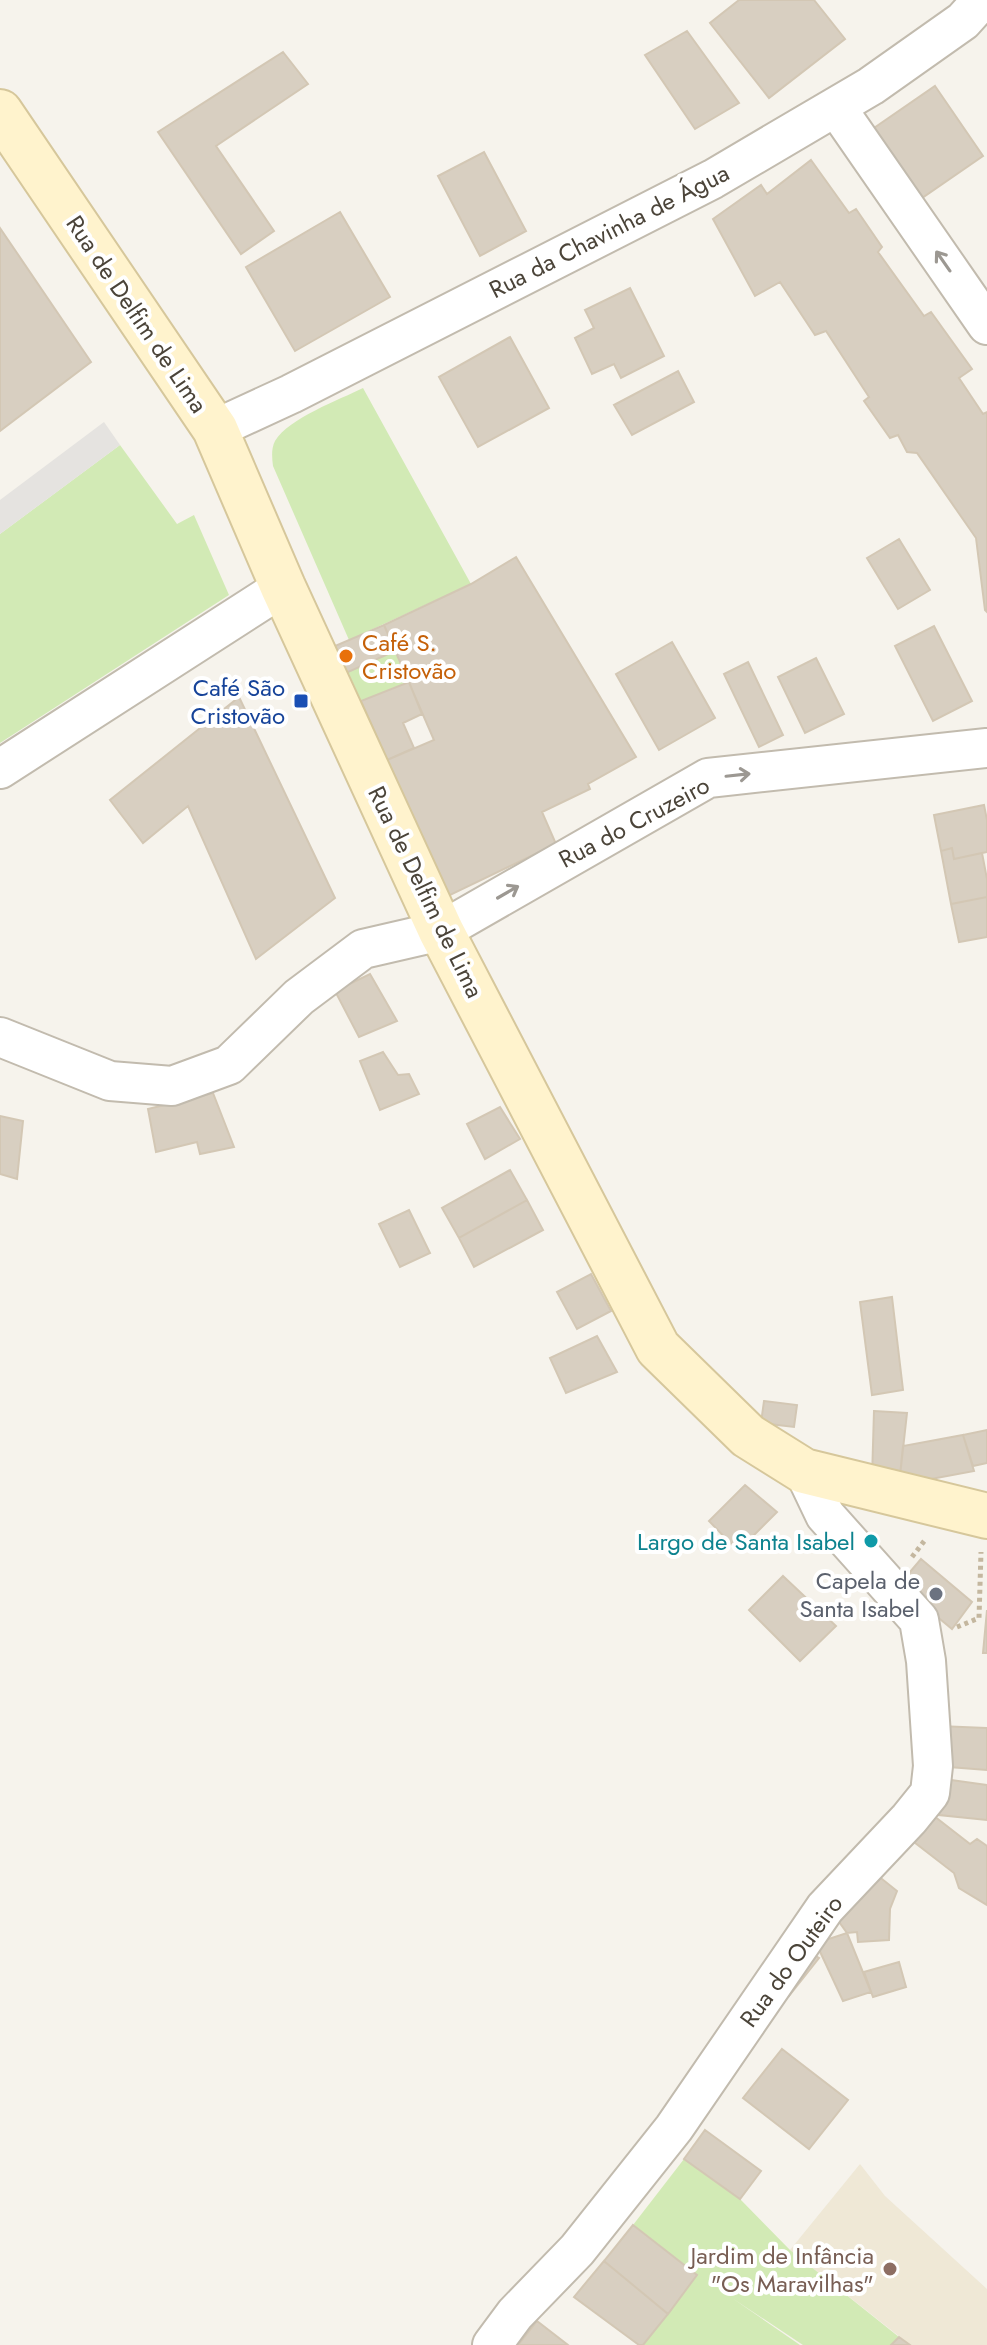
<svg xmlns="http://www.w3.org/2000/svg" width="987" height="2345" viewBox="0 0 987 2345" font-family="Jost,sans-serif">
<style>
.education{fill:#efe8d6}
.green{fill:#d2eab5}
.parking{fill:#e5e3e0}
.building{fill:#d8cfc1;stroke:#d3c7b4;stroke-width:2}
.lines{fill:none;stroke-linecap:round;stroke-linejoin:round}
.street-casing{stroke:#c2bbae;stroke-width:42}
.secondary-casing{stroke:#d6c79b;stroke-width:48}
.path{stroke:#c4b79f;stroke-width:5;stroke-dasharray:4 4;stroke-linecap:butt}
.street{stroke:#fff;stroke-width:38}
.secondary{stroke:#fff3cd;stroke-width:44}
.oneway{stroke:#9c9892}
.food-dot{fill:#e8710a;stroke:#fff;stroke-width:3}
.transit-dot{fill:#1a4fb4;stroke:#fff;stroke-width:3}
.culture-dot{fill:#0f9aa8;stroke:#fff;stroke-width:3}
.worship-dot{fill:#6b7280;stroke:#fff;stroke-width:3}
.education-dot{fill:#8d6e63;stroke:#fff;stroke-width:3}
.labels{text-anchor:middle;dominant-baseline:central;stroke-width:8;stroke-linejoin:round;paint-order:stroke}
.street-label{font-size:24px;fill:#4b4439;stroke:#fff}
.food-label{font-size:24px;fill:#c56008;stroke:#fff;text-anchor:start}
.transit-label{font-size:24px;fill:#164399;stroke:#fff;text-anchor:end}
.culture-label{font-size:24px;fill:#0d838f;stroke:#fff;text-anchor:end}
.worship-label{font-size:24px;fill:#5b616d;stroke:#fff;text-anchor:end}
.education-label{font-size:24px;fill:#785e54;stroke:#fff;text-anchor:end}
</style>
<rect width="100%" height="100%" fill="#f6f3ec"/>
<path class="education" d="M 860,2164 L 885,2196 L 987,2289 L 987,2345 L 910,2345 L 790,2250 Z"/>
<path class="green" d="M 363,388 L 471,584 L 349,640 L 273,466 C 272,458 271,449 275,441 C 289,418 339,400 363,388 Z
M 120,445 L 177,524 L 194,515 L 229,595 L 0,743 L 0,534 Z
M 395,651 L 409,682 L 361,701 L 348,672 Z
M 684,2159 L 740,2199 L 790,2250 L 899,2337 L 891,2345 L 803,2345 L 732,2298 L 800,2345 L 643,2345 L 697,2275 L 633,2225 Z"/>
<path class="parking" d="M 104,422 L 120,445 L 0,534 L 0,500 Z"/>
<path class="building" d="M 739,0 L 814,0 L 845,39 L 769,98 L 710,23 Z
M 687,31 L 739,103 L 695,129 L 645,55 Z
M 283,52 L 308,84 L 216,146 L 274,231 L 241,254 L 158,132 Z
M 935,86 L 983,156 L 922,198 L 874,128 Z
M 484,152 L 526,231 L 480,256 L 438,176 Z
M 811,160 L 849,213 L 856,209 L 882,247 L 878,252 L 924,316 L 931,312 L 972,369 L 959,378 L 983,414 L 987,412 L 987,612 L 985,610 L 976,538 L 917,453 L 907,452 L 898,435 L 890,438 L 864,401 L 869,397 L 826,331 L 815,335 L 780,282 L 755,296 L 713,219 L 761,185 L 767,194 Z
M 340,212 L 390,297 L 295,351 L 246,267 Z
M 0,228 L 91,362 L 0,431 Z
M 630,288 L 664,356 L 621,378 L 614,364 L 592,374 L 575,338 L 594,328 L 585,310 Z
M 510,337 L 549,408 L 478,447 L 439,377 Z
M 678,371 L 694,402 L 632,435 L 614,405 Z
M 899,539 L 930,590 L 898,609 L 867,558 Z
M 516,557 L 636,757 L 588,784 L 590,789 L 542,812 L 556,844 L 448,896 L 387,760 L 434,740 L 384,625 L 471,584 Z
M 384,625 L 395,651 L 346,673 L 335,646 Z
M 934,626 L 972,701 L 933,721 L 895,646 Z
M 672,642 L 715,718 L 659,750 L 616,674 Z
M 816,658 L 844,714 L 805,733 L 778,677 Z
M 748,662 L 783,735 L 759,747 L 724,674 Z
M 409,682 L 422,714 L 403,723 L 414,748 L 387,760 L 361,701 Z
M 239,697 L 335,898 L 256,959 L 188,806 L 143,843 L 110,800 Z
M 984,805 L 987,820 L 987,852 L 954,859 L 952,848 L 941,851 L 934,815 Z
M 952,848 L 954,859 L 982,853 L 987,879 L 987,897 L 951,904 L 941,851 Z
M 987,897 L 987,937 L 959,942 L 951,904 Z
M 370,974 L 397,1021 L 359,1037 L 335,991 Z
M 383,1052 L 398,1075 L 409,1074 L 419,1094 L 380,1110 L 360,1061 Z
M 213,1093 L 234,1147 L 200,1154 L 197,1142 L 156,1152 L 148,1109 Z
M 500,1107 L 520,1139 L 485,1159 L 467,1124 Z
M 0,1116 L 23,1121 L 17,1179 L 0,1174 Z
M 510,1170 L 527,1200 L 459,1238 L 442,1208 Z
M 527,1200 L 543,1230 L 474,1267 L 459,1238 Z
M 409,1210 L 430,1253 L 400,1267 L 379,1224 Z
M 591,1274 L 611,1311 L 577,1329 L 557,1292 Z
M 892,1297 L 903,1390 L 872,1395 L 860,1302 Z
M 597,1336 L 617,1372 L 566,1393 L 550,1358 Z
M 764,1401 L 797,1405 L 794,1427 L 761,1423 Z
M 874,1411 L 907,1413 L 899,1485 L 872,1479 Z
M 987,1430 L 987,1463 L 973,1466 L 963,1435 Z
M 963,1435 L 974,1471 L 899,1485 L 903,1446 Z
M 745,1485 L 777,1512 L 738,1551 L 709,1521 Z
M 921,1559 L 972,1602 L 952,1629 L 899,1585 Z
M 783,1576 L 836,1626 L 800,1661 L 749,1610 Z
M 987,1610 L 987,1653 L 983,1653 Z
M 938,1726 L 987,1728 L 987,1770 L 949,1767 Z
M 944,1779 L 987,1785 L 987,1820 L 939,1815 Z
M 934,1816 L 970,1844 L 977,1839 L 987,1846 L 987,1905 L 959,1888 L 954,1873 L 914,1842 Z
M 872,1871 L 897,1891 L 890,1909 L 889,1940 L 858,1942 L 857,1932 L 847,1933 L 832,1912 Z
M 847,1933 L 871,1992 L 843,2001 L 816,1943 Z
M 808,1951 L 819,1958 L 789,1996 L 778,1989 Z
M 899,1962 L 906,1987 L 873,1997 L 864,1972 Z
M 782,2049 L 848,2100 L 809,2149 L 743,2098 Z
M 705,2130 L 761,2171 L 740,2199 L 684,2159 Z
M 633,2225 L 697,2275 L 668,2314 L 604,2261 Z
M 604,2261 L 668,2314 L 643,2345 L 639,2345 L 574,2297 Z
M 537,2321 L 568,2345 L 518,2345 Z
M 899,2337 L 910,2345 L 891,2345 Z"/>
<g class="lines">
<defs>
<path id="street" d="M 836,107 L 987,325
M 215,429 L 291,394 L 713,179 L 871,86 L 963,21 L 982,0
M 0,769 L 283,587
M 0,1037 L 110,1081 L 172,1086 L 229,1065 L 299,997 L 363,949 L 441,931 L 708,778 L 987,748
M 492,2345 L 515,2314 L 577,2250 L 674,2128 L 825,1908 L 909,1819 L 930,1793 L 933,1766 L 926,1661 L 919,1620 L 825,1515 L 804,1471"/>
<path id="secondary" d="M 0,112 L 215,429 L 283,587 L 441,931 L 658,1348 L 748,1436 L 804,1471 L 987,1516"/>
</defs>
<use href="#street" class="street-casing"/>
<use href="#secondary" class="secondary-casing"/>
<path class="path" d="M 912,1557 L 925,1540
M 957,1627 L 979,1618 L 981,1552"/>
<use href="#street" class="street"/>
<use href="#secondary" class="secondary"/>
</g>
<defs><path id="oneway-shaft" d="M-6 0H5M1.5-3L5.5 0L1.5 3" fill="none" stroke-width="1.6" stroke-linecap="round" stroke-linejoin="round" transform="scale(2)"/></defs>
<g class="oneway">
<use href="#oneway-shaft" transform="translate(943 261) rotate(-125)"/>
<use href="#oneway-shaft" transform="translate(738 775) rotate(-6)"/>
<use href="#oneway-shaft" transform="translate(508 892) rotate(-30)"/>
</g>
<circle class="food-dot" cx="346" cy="656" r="8"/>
<rect class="transit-dot" x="293" y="693" width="16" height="16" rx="4"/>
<circle class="culture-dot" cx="871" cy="1541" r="8"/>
<circle class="worship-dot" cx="936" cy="1594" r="8"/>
<circle class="education-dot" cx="890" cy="2269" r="8"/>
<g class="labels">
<g class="street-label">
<text transform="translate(609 231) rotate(-27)">Rua da Chavinha de Água</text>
<text transform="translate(137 314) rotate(56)">Rua de Delfim de Lima</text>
<text transform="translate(634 822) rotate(-28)">Rua do Cruzeiro</text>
<text transform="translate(426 892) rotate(64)">Rua de Delfim de Lima</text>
<text transform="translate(791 1961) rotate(-54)">Rua do Outeiro</text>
</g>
<g class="food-label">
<text x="362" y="642">Café S.<tspan x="362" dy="28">Cristovão</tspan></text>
</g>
<g class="transit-label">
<text x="285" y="687">Café São<tspan x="285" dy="28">Cristovão</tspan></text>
</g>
<g class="culture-label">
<text x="855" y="1541">Largo de Santa Isabel</text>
</g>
<g class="worship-label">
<text x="920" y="1580">Capela de<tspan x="920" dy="28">Santa Isabel</tspan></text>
</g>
<g class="education-label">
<text x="874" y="2255">Jardim de Infância<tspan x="874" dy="28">"Os Maravilhas"</tspan></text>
</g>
</g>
</svg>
